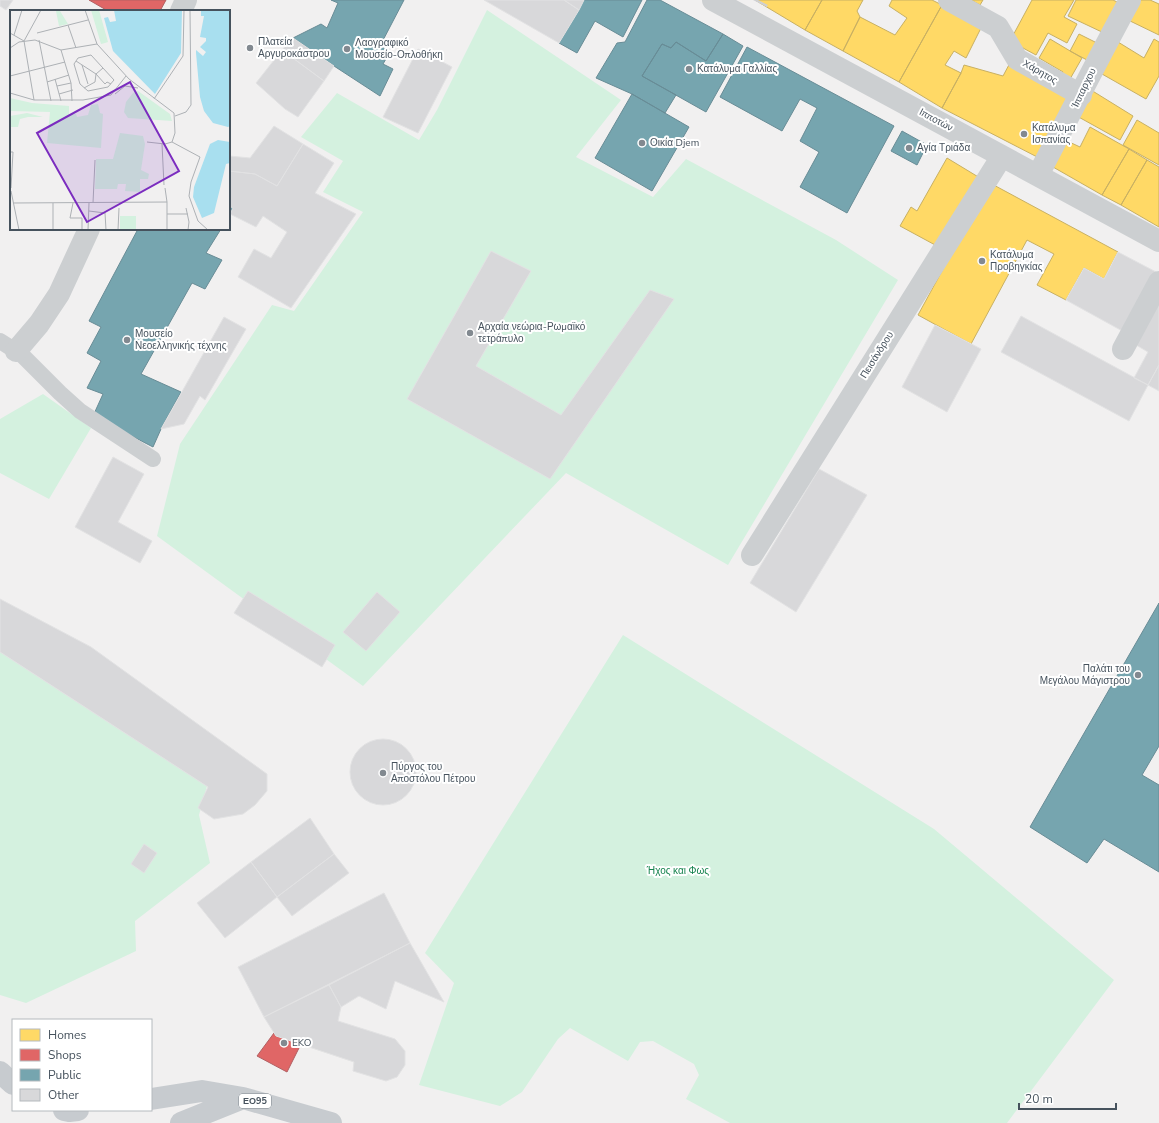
<svg xmlns="http://www.w3.org/2000/svg" width="1159" height="1123" viewBox="0 0 1159 1123" font-family="'Nunito Sans',sans-serif">
<style>
.green{fill:#d4f1df}
.homes{fill:#ffd966;stroke:#c8b063}
.shops{fill:#e06666;stroke:#b26063}
.public{fill:#76a5af;stroke:#688c96}
.building{fill:#d8d8da;stroke:#e2e2e3}
.lines{fill:none;stroke-linecap:round;stroke-linejoin:round}
.street-tunnel{stroke:#cfd0d3;stroke-width:22;stroke-dasharray:22 11;stroke-linecap:butt}
.lane{stroke:#cccfd1;stroke-width:16}
.street{stroke:#cccfd1;stroke-width:22}
.primary{stroke:#c7cbcf;stroke-width:22}
.poi-dot{fill:#828990;stroke:#fff;stroke-width:1.5}
.labels{text-anchor:middle;dominant-baseline:central;stroke-width:4;stroke-linejoin:round;paint-order:stroke}
.shield{fill:#fff;stroke:#7e868e;stroke-width:1}
.shield-label{font-size:9px;font-weight:bold;fill:#46525d}
.poi-label{font-size:10px;fill:#46525d;stroke:#fff;text-anchor:start}
.street-label{font-size:10px;fill:#46525d;stroke:#fff}
.park-label{font-size:10px;fill:#14824d;stroke:#fff}
.inset-road{fill:none;stroke:#adb1b5;stroke-width:1}
.view{fill:#7b2cbf;fill-opacity:0.15;stroke:#7b2cbf;stroke-width:2}
.inset-edge{fill:none;stroke:#46525d;stroke-width:2}
</style>
<rect width="100%" height="100%" fill="#f1f0f0"/>
<path class="green" d="M 487,10 L 621,100 L 576,157 L 653,197 L 686,159 L 836,240 L 898,280 L 728,565 L 566,473 L 363,686 L 157,536 L 180,444 L 272,305 L 294,311 L 363,212 L 323,192 L 343,161 L 301,137 L 337,93 L 419,140 L 437,110 Z
M 43,394 L 91,428 L 49,499 L 0,473 L 0,419 Z
M 623,635 L 934,829 L 1114,980 L 1007,1123 L 730,1123 L 686,1099 L 699,1075 L 694,1064 L 653,1041 L 640,1042 L 628,1061 L 570,1028 L 558,1039 L 522,1092 L 500,1106 L 419,1085 L 454,983 L 425,953 Z
M 0,652 L 207,786 L 199,815 L 210,863 L 135,921 L 136,951 L 26,1003 L 0,995 Z"/>
<path class="homes" d="M 755,0 L 822,0 L 805,30 Z
M 822,0 L 863,0 L 857,11 L 860,17 L 843,51 L 805,30 Z
M 892,0 L 932,0 L 942,5 L 899,82 L 843,51 L 860,17 L 895,35 L 907,18 L 889,6 Z
M 971,0 L 983,0 L 980,5 Z
M 1032,0 L 1074,0 L 1064,17 L 1077,24 L 1067,43 L 1048,33 L 1036,55 L 1010,41 Z
M 1076,0 L 1113,0 L 1119,3 L 1104,33 L 1068,16 Z
M 1136,0 L 1150,0 L 1159,4 L 1159,35 L 1126,19 Z
M 942,5 L 982,26 L 966,58 L 954,51 L 945,65 L 961,73 L 942,108 L 899,82 Z
M 1079,34 L 1097,43 L 1087,60 L 1070,51 Z
M 1050,39 L 1082,58 L 1066,86 L 1057,81 L 1063,72 L 1039,58 Z
M 1154,39 L 1159,42 L 1159,76 L 1146,99 L 1102,74 L 1118,42 L 1144,58 Z
M 1011,61 L 1075,95 L 1043,160 L 942,108 L 961,73 L 964,65 L 1003,76 Z
M 1091,90 L 1133,116 L 1120,140 L 1075,115 Z
M 1137,120 L 1159,133 L 1159,165 L 1123,145 Z
M 1090,127 L 1129,149 L 1102,195 L 1053,167 L 1065,140 L 1080,147 Z
M 1129,149 L 1147,160 L 1121,205 L 1102,195 Z
M 947,158 L 980,178 L 937,246 L 900,226 L 911,207 L 917,211 Z
M 1147,160 L 1159,167 L 1159,227 L 1121,205 Z
M 990,183 L 1118,252 L 1104,279 L 1084,268 L 1066,300 L 1037,285 L 1054,254 L 1027,240 L 971,344 L 918,315 Z"/>
<path class="shops" d="M 89,0 L 166,0 L 160,11 L 108,11 Z
M 274,1033 L 276,1036 L 301,1044 L 287,1072 L 257,1056 Z"/>
<path class="public" d="M 331,0 L 404,0 L 380,46 L 390,52 L 383,64 L 393,69 L 380,96 L 334,66 L 293,38 L 321,24 L 327,28 L 338,3 Z
M 584,0 L 642,0 L 623,37 L 595,21 L 577,53 L 559,43 Z
M 647,0 L 660,0 L 723,34 L 706,61 L 676,42 L 671,48 L 662,44 L 642,76 L 676,95 L 665,113 L 632,94 L 596,78 L 617,43 L 625,42 Z
M 723,34 L 743,46 L 706,112 L 642,76 L 662,44 L 671,48 L 676,42 L 706,61 Z
M 747,47 L 894,126 L 847,213 L 800,187 L 819,152 L 800,141 L 817,108 L 800,99 L 782,131 L 720,97 Z
M 632,94 L 689,127 L 652,191 L 595,158 Z
M 902,131 L 927,145 L 917,165 L 891,151 Z
M 229,206 L 233,208 L 229,216 Z
M 138,229 L 221,229 L 206,253 L 222,260 L 205,289 L 192,283 L 141,374 L 181,392 L 161,429 L 153,447 L 93,416 L 103,394 L 87,388 L 101,361 L 87,353 L 101,327 L 89,321 Z
M 1159,603 L 1159,746 L 1142,775 L 1159,785 L 1159,872 L 1104,839 L 1087,863 L 1030,827 Z"/>
<path class="building" d="M 0,0 L 13,0 L 6,10 L 0,6 Z
M 484,0 L 564,0 L 579,10 L 559,43 Z
M 564,0 L 584,0 L 579,10 Z
M 293,38 L 334,66 L 324,81 L 282,50 Z
M 418,49 L 452,67 L 418,133 L 383,117 Z
M 282,50 L 324,81 L 298,117 L 285,109 L 256,83 Z
M 274,126 L 303,144 L 277,186 L 255,174 L 229,171 L 229,156 L 250,158 Z
M 303,144 L 334,163 L 315,193 L 356,214 L 291,308 L 238,277 L 254,249 L 271,258 L 287,232 L 263,216 L 256,227 L 230,214 L 233,208 L 229,206 L 229,171 L 255,174 L 277,186 Z
M 491,251 L 531,271 L 476,366 L 561,415 L 650,290 L 674,299 L 550,479 L 407,399 Z
M 1118,252 L 1158,273 L 1126,333 L 1066,300 L 1084,268 L 1104,279 Z
M 1159,290 L 1159,365 L 1148,385 L 1134,378 L 1148,352 L 1131,342 Z
M 1021,316 L 1148,385 L 1129,421 L 1001,352 Z
M 224,317 L 246,329 L 205,400 L 200,396 L 184,424 L 161,429 Z
M 935,325 L 981,349 L 947,412 L 902,387 Z
M 1159,365 L 1159,391 L 1148,385 Z
M 113,457 L 144,474 L 118,522 L 152,541 L 140,563 L 75,527 Z
M 819,469 L 867,495 L 796,612 L 750,583 Z
M 248,591 L 335,645 L 322,667 L 234,613 Z
M 377,592 L 400,612 L 366,651 L 343,632 Z
M 0,599 L 91,647 L 267,774 L 267,791 L 255,805 L 243,814 L 214,819 L 198,808 L 208,787 L 0,652 Z
M350 772a33 33 0 1 1 66 0a33 33 0 1 1-66 0Z
M 310,818 L 334,854 L 277,897 L 251,862 Z
M 144,844 L 157,853 L 144,873 L 131,864 Z
M 334,854 L 349,873 L 292,916 L 277,897 Z
M 251,862 L 277,897 L 225,938 L 197,903 Z
M 384,893 L 410,943 L 264,1017 L 238,967 Z
M 410,943 L 444,1002 L 395,981 L 386,1009 L 359,996 L 341,1007 L 329,985 Z
M 329,985 L 341,1007 L 338,1021 L 395,1039 L 405,1051 L 405,1065 L 397,1077 L 386,1081 L 353,1071 L 354,1062 L 276,1036 L 264,1017 Z"/>
<g class="lines">
<path class="street-tunnel" d="M 757,2 L 758,0"/>
<path class="lane" d="M 0,341 L 22,355 L 60,393 L 80,411 L 153,459"/>
<path class="street" d="M 713,0 L 1159,241
M 949,0 L 998,27 L 1017,59 L 1081,95
M 181,11 L 186,0
M 1038,175 C 1069,117 1098,58 1130,0
M 1123,349 L 1159,282
M 16,351 L 39,324 L 59,294 L 89,229
M 752,555 L 1002,156"/>
<path class="primary" d="M 0,1072 L 13,1084
M 151,1099 L 202,1091 L 243,1098
M 64,1110 L 69,1111 L 78,1110
M 181,1123 L 243,1098 L 331,1123"/>
</g>
<g class="poi-dot">
<circle cx="250" cy="48" r="4"/>
<circle cx="347" cy="49" r="4"/>
<circle cx="689" cy="69" r="4"/>
<circle cx="1024" cy="134" r="4"/>
<circle cx="642" cy="143" r="4"/>
<circle cx="909" cy="148" r="4"/>
<circle cx="982" cy="261" r="4"/>
<circle cx="470" cy="333" r="4"/>
<circle cx="127" cy="340" r="4"/>
<circle cx="1138" cy="675" r="4"/>
<circle cx="383" cy="773" r="4"/>
<circle cx="284" cy="1043" r="4"/>
</g>
<g class="labels">
<rect class="shield" x="239" y="1094" width="32" height="14" rx="3"/>
<g class="shield-label">
<text x="255" y="1101">ΕΟ95</text>
</g>
<g class="poi-label">
<text x="258" y="42">Πλατεία<tspan x="258" dy="12">Αργυροκάστρου</tspan></text>
<text x="355" y="43">Λαογραφικό<tspan x="355" dy="12">Μουσείο-Οπλοθήκη</tspan></text>
<text x="697" y="69">Κατάλυμα Γαλλίας</text>
<text x="1032" y="128">Κατάλυμα<tspan x="1032" dy="12">Ισπανίας</tspan></text>
<text x="650" y="143">Οικία Djem</text>
<text x="917" y="148">Αγία Τριάδα</text>
<text x="990" y="255">Κατάλυμα<tspan x="990" dy="12">Προβηγκίας</tspan></text>
<text x="478" y="327">Αρχαία νεώρια-Ρωμαϊκό<tspan x="478" dy="12">τετράπυλο</tspan></text>
<text x="135" y="334">Μουσείο<tspan x="135" dy="12">Νεοελληνικής τέχνης</tspan></text>
<text x="1130" y="669" text-anchor="end">Παλάτι του<tspan x="1130" dy="12">Μεγάλου Μάγιστρου</tspan></text>
<text x="391" y="767">Πύργος του<tspan x="391" dy="12">Αποστόλου Πέτρου</tspan></text>
<text x="292" y="1043">EKO</text>
</g>
<g class="street-label">
<text transform="translate(1040 72) rotate(30)">Χάρητος</text>
<text transform="translate(1084 88) rotate(-64)">Ίππαρχου</text>
<text transform="translate(936 120) rotate(28)">Ιπποτών</text>
<text transform="translate(877 355) rotate(-58)">Πεισάνδρου</text>
</g>
<g class="park-label">
<text x="678" y="871">Ήχος και Φως</text>
</g>
</g>
<g transform="translate(10 10)">
<rect width="220" height="220" fill="#f1f0f0"/>
<path d="M 81,0 L 89,0 L 98,32 L 95,33 L 91,34 ZM 46,1 L 50,1 L 58,14 L 49,16 ZM 128,81 L 160,104 L 162,111 L 118,108 L 114,102 L 116,92 L 123,83 ZM 0,88 L 22,93 L 59,96 L 59,104 L 66,104 L 67,107 L 78,105 L 81,95 L 88,94 L 90,103 L 93,104 L 91,138 L 37,133 L 40,102 L 0,101 ZM 17,103 L 33,107 L 18,107 L 10,109 L 8,117 L 0,117 L 0,106 ZM 110,123 L 133,126 L 135,134 L 131,160 L 139,164 L 138,169 L 130,169 L 130,182 L 115,181 L 116,174 L 108,174 L 107,179 L 85,179 L 86,149 L 103,149 ZM 110,206 L 126,206 L 126,219 L 110,219 Z" fill="#d4f1df"/>
<path d="M 104,0 L 172,0 L 171,43 L 145,84 L 103,41 L 94,8 L 98,7 L 100,12 L 106,11 ZM 191,0 L 220,0 L 220,116 L 218,117 L 203,113 L 194,101 L 190,87 L 186,43 L 186,40 L 193,46 L 196,42 L 190,37 L 196,31 L 196,28 L 190,27 L 194,6 L 191,6 ZM 208,130 L 220,132 L 220,153 L 216,154 L 204,203 L 192,208 L 183,187 L 184,177 L 200,134 Z" fill="#a8dfef"/>
<path class="inset-road" d="M 75,0 L 87,34 L 119,69 L 164,103 L 165,123 L 162,132 L 190,147 L 181,172 L 179,186 L 188,211 L 198,220M 58,15 L 66,38M 0,23 L 14,31M 27,23 L 78,10M 4,25 L 12,0M 29,30 L 41,91M 14,31 L 24,90M 14,31 L 31,0M 0,38 L 9,32 L 25,30 L 51,40 L 87,34M 51,40 L 61,73 L 62,91M 81,45 L 104,70 L 98,77 L 78,81 L 70,74 L 64,54 L 68,48 ZM 66,51 L 86,64 L 93,58M 72,55 L 78,74M 86,64 L 95,74 L 97,72 L 101,74M 0,66 L 55,52M 45,69 L 51,91M 37,72 L 59,65M 47,76 L 61,73M 74,78 L 85,72 L 86,64M 0,83 L 24,90 L 73,90 L 101,85 L 116,66M 49,84 L 63,80M 105,84 L 115,76 L 128,78M 144,89 L 173,46 L 174,0M 165,106 L 176,102 L 181,95 L 180,0M 137,132 L 155,134 L 162,132M 152,134 L 154,175M 0,142 L 3,142 L 1,178M 155,178 L 157,192 L 157,220M 1,181 L 9,220M 3,193 L 157,192M 43,193 L 43,220M 63,193 L 60,208 L 72,208 L 72,220M 83,193 L 85,150M 176,198 L 179,212 L 178,220M 79,201 L 95,203 L 96,220M 157,204 L 178,204M 78,220 L 79,193M 108,220 L 109,198"/>
<path class="view" d="M 120,72 L 169,161 L 77,212 L 27,123 Z"/>
<rect width="220" height="220" class="inset-edge"/>
</g>
<rect x="12" y="1019" width="140" height="92" fill="#ffffff" stroke="#b5babe"/>
<rect x="20" y="1029" width="20" height="12" fill="#ffd966" stroke="#b5babe"/>
<text x="48" y="1039" font-size="12" fill="#46525d">Homes</text>
<rect x="20" y="1049" width="20" height="12" fill="#e06666" stroke="#b5babe"/>
<text x="48" y="1059" font-size="12" fill="#46525d">Shops</text>
<rect x="20" y="1069" width="20" height="12" fill="#76a5af" stroke="#b5babe"/>
<text x="48" y="1079" font-size="12" fill="#46525d">Public</text>
<rect x="20" y="1089" width="20" height="12" fill="#d8d8da" stroke="#b5babe"/>
<text x="48" y="1099" font-size="12" fill="#46525d">Other</text>
<path d="M1019 1103v6h97v-6" fill="none" stroke="#46525d" stroke-width="2"/>
<text x="1025" y="1103" font-size="12" fill="#46525d" stroke="#ffffff" stroke-width="3" paint-order="stroke">20 m</text>
</svg>
